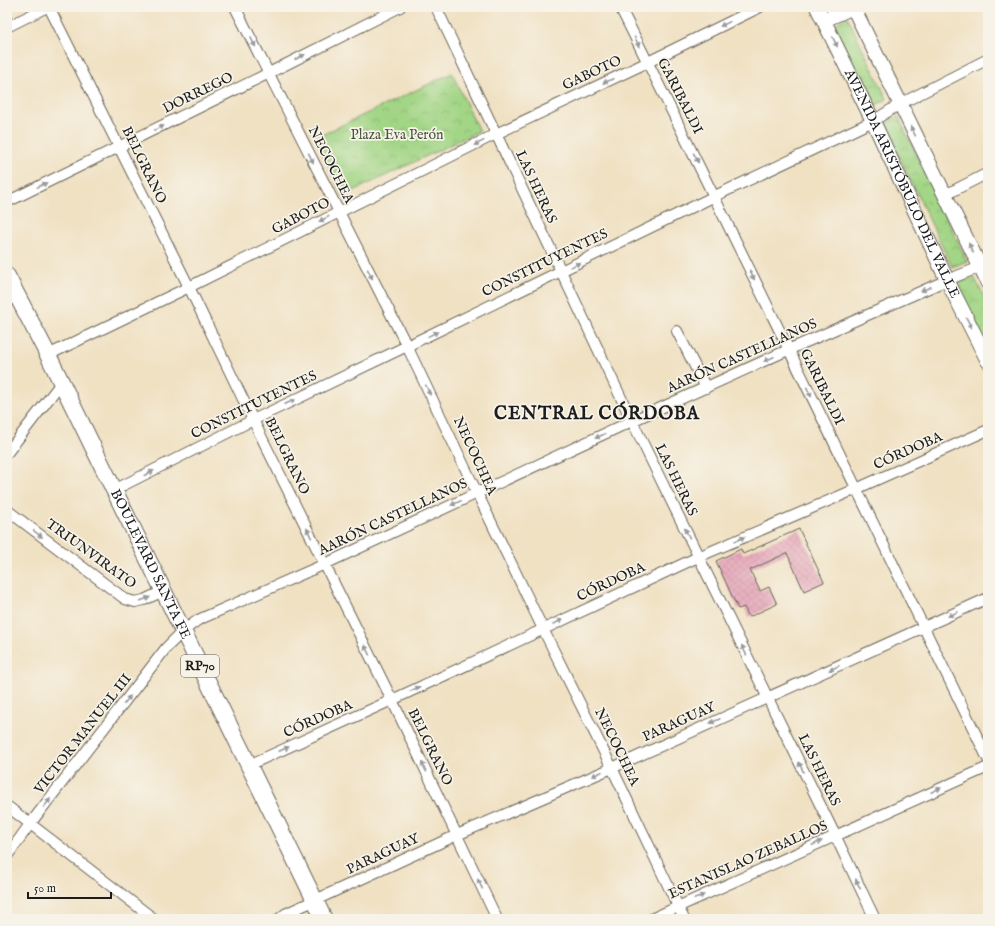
<svg xmlns="http://www.w3.org/2000/svg" width="995" height="926" viewBox="0 0 995 926" font-family="'IM FELL English',serif">
<style>
.park{fill:url(#park-crowns);stroke:#5f7850}
.building{fill:url(#building-cross-hatch)}
.lines{fill:none;stroke-linecap:round;stroke-linejoin:round}
.street-casing{stroke:#666156;stroke-width:12}
.secondary-casing{stroke:#666156;stroke-width:16}
.primary-casing{stroke:#666156;stroke-width:18}
.street{stroke:#fff;stroke-width:10}
.secondary{stroke:#fff;stroke-width:14}
.primary{stroke:#fff;stroke-width:16}
.oneway{fill:#999}
.labels{text-anchor:middle;dominant-baseline:central;stroke-width:3.5;stroke-linejoin:round;paint-order:stroke}
.shield{fill:#f7f3e8;stroke:#5e5c59;stroke-width:1}
.shield-label{font-size:13px;font-weight:bold;fill:#1c1c1c}
.street-label{font-size:14px;fill:#1c1c1c;stroke:#f7f3e8}
.park-label{font-size:14px;fill:#44543c;stroke:#f7f3e8}
.district-label{font-size:18px;font-weight:bold;letter-spacing:1px;fill:#1c1c1c;stroke:#f7f3e8}
</style>
<defs>
<pattern id="park-crowns" width="20" height="18" patternUnits="userSpaceOnUse"><rect width="20" height="18" fill="#a2d585"/><path d="M2 6a3 3 0 1 1 6 0M12 15a3 3 0 1 1 6 0" fill="none" stroke="#8bb672"/></pattern>
<pattern id="building-cross-hatch" width="8" height="8" patternUnits="userSpaceOnUse"><rect width="8" height="8" fill="#e5a2b7"/><path d="M0 0l8 8M0 8l8-8" fill="none" stroke="#c48b9d"/></pattern>
</defs>
<rect width="100%" height="100%" fill="#f7f3e8"/>
<filter id="ink" filterUnits="userSpaceOnUse"><feTurbulence type="fractalNoise" baseFrequency=".025" numOctaves="2"/><feDisplacementMap in="SourceGraphic" scale="8" xChannelSelector="R" yChannelSelector="G"/><feConvolveMatrix kernelMatrix="1 2 1 2 8 2 1 2 1" color-interpolation-filters="sRGB"/></filter>
<filter id="wash" filterUnits="userSpaceOnUse"><feTurbulence type="fractalNoise" baseFrequency=".012" numOctaves="4" result="noise"/><feDisplacementMap in="SourceGraphic" scale="16" xChannelSelector="R" yChannelSelector="G"/><feGaussianBlur stdDeviation="0.9" result="paint"/><feColorMatrix in="noise" values="0 0 0 0 0 0 0 0 0 0 0 0 0 0 0 0 0 1.4 0 .05"/><feComposite in="paint" operator="in"/></filter>
<g filter="url(#wash)">
<rect width="100%" height="100%" fill="#f0e1c3"/>
<path class="park" d="M 847,16 L 887,99 L 872,107 L 833,26 Z
M 452,73 L 479,131 L 343,196 L 315,138 Z
M 898,116 L 967,261 L 952,267 L 884,125 Z
M 974,277 L 988,303 L 988,346 L 956,284 Z"/>
<g id="blocks">
<path class="building" d="M 799,529 L 824,582 L 804,591 L 787,553 L 750,570 L 760,591 L 769,587 L 777,604 L 749,617 L 744,607 L 738,609 L 716,561 L 741,549 L 743,554 Z"/>
</g>
</g>
<g filter="url(#ink)">
<use href="#blocks" fill-opacity="0" stroke="#666156" stroke-width="1"/>
<g class="lines">
<defs>
<path id="street" d="M 49,7 L 189,287 L 253,420 L 392,700 L 497,919
M 235,7 L 407,346 L 477,493 L 543,629 L 612,768 L 684,919
M 436,7 L 632,421 L 835,835 L 875,919
M 620,7 C 745,256 865,508 988,759
M 7,27 L 47,7
M 945,195 L 988,173
M 7,202 L 269,73 L 400,7
M 677,331 L 706,388
M 48,355 L 189,287 L 496,134 L 648,62 L 760,7
M 7,453 L 61,383
M 114,490 L 253,420 L 407,346 L 715,196 L 873,121 L 900,104 L 988,59
M 7,510 L 125,599 L 135,602 L 144,600 L 163,591
M 249,765 L 392,700 L 698,557 L 856,489 L 988,430
M 7,806 L 154,919
M 7,856 L 30,824 L 166,648 L 183,631 L 198,620 L 325,564 L 632,421 L 788,350 L 947,280 L 988,264
M 279,919 L 285,914 L 457,835 L 612,768 L 988,598
M 651,919 L 988,767"/>
<g id="secondary">
<path id="s1" d="M 817,7 L 873,121 L 947,280 L 988,361"/>
<path d="M 853,7 L 988,283"/>
<path d="M 824,20 L 853,7"/>
</g>
<g id="primary">
<path id="s2" d="M 7,276 L 48,355 L 324,919"/>
</g>
</defs>
<use href="#street" class="street-casing"/>
<use href="#secondary" class="secondary-casing"/>
<use href="#primary" class="primary-casing"/>
<use href="#street" class="street"/>
<use href="#secondary" class="secondary"/>
<use href="#primary" class="primary"/>
</g>
<defs><path id="oneway-solid" d="M-6-.8H1V-3.2L6.5 0L1 3.2V.8H-6Z"/></defs>
<g class="oneway">
<use href="#oneway-solid" transform="translate(725 24) rotate(154)"/>
<use href="#oneway-solid" transform="translate(253 42) rotate(63)"/>
<use href="#oneway-solid" transform="translate(637 42) rotate(63)"/>
<use href="#oneway-solid" transform="translate(835 42) rotate(64)"/>
<use href="#oneway-solid" transform="translate(300 57) rotate(-27)"/>
<use href="#oneway-solid" transform="translate(608 81) rotate(155)"/>
<use href="#oneway-solid" transform="translate(159 128) rotate(-26)"/>
<use href="#oneway-solid" transform="translate(913 131) rotate(-116)"/>
<use href="#oneway-solid" transform="translate(479 143) rotate(154)"/>
<use href="#oneway-solid" transform="translate(311 158) rotate(63)"/>
<use href="#oneway-solid" transform="translate(696 158) rotate(63)"/>
<use href="#oneway-solid" transform="translate(42 185) rotate(-26)"/>
<use href="#oneway-solid" transform="translate(324 219) rotate(153)"/>
<use href="#oneway-solid" transform="translate(971 248) rotate(-116)"/>
<use href="#oneway-solid" transform="translate(575 265) rotate(-26)"/>
<use href="#oneway-solid" transform="translate(370 274) rotate(63)"/>
<use href="#oneway-solid" transform="translate(752 275) rotate(64)"/>
<use href="#oneway-solid" transform="translate(926 289) rotate(156)"/>
<use href="#oneway-solid" transform="translate(969 323) rotate(63)"/>
<use href="#oneway-solid" transform="translate(433 334) rotate(-26)"/>
<use href="#oneway-solid" transform="translate(769 359) rotate(156)"/>
<use href="#oneway-solid" transform="translate(428 390) rotate(65)"/>
<use href="#oneway-solid" transform="translate(809 392) rotate(64)"/>
<use href="#oneway-solid" transform="translate(290 402) rotate(-25)"/>
<use href="#oneway-solid" transform="translate(600 436) rotate(155)"/>
<use href="#oneway-solid" transform="translate(149 473) rotate(-27)"/>
<use href="#oneway-solid" transform="translate(456 503) rotate(155)"/>
<use href="#oneway-solid" transform="translate(309 533) rotate(-116)"/>
<use href="#oneway-solid" transform="translate(687 533) rotate(-116)"/>
<use href="#oneway-solid" transform="translate(38 534) rotate(37)"/>
<use href="#oneway-solid" transform="translate(740 539) rotate(-23)"/>
<use href="#oneway-solid" transform="translate(145 599) rotate(-21)"/>
<use href="#oneway-solid" transform="translate(953 614) rotate(155)"/>
<use href="#oneway-solid" transform="translate(558 622) rotate(-25)"/>
<use href="#oneway-solid" transform="translate(367 650) rotate(-116)"/>
<use href="#oneway-solid" transform="translate(744 650) rotate(-116)"/>
<use href="#oneway-solid" transform="translate(834 668) rotate(156)"/>
<use href="#oneway-solid" transform="translate(415 689) rotate(-25)"/>
<use href="#oneway-solid" transform="translate(127 700) rotate(-52)"/>
<use href="#oneway-solid" transform="translate(715 721) rotate(156)"/>
<use href="#oneway-solid" transform="translate(284 749) rotate(-24)"/>
<use href="#oneway-solid" transform="translate(424 767) rotate(-116)"/>
<use href="#oneway-solid" transform="translate(801 767) rotate(-116)"/>
<use href="#oneway-solid" transform="translate(597 774) rotate(156)"/>
<use href="#oneway-solid" transform="translate(936 790) rotate(-24)"/>
<use href="#oneway-solid" transform="translate(47 803) rotate(-52)"/>
<use href="#oneway-solid" transform="translate(817 843) rotate(-25)"/>
<use href="#oneway-solid" transform="translate(480 884) rotate(-116)"/>
<use href="#oneway-solid" transform="translate(858 884) rotate(-115)"/>
<use href="#oneway-solid" transform="translate(699 897) rotate(-25)"/>
</g>
</g>
<g class="labels">
<rect class="shield" x="181" y="655" width="38" height="22" rx="3"/>
<g class="shield-label">
<text x="200" y="666">RP70</text>
</g>
<g class="street-label">
<text transform="translate(592 73) rotate(-25)">GABOTO</text>
<text transform="translate(198 93) rotate(-26)">DORREGO</text>
<text transform="translate(680 96) rotate(63)">GARIBALDI</text>
<text transform="translate(144 165) rotate(64)">BELGRANO</text>
<text transform="translate(331 165) rotate(63)">NECOCHEA</text>
<text stroke="none"><textPath href="#s1" startOffset="196">AVENIDA ARISTÓBULO DEL VALLE</textPath></text>
<text transform="translate(536 187) rotate(65)">LAS HERAS</text>
<text transform="translate(301 216) rotate(-27)">GABOTO</text>
<text transform="translate(545 263) rotate(-26)">CONSTITUYENTES</text>
<text transform="translate(742 356) rotate(-24)">AARÓN CASTELLANOS</text>
<text transform="translate(822 387) rotate(64)">GARIBALDI</text>
<text transform="translate(254 405) rotate(-26)">CONSTITUYENTES</text>
<text transform="translate(908 451) rotate(-24)">CÓRDOBA</text>
<text transform="translate(287 456) rotate(64)">BELGRANO</text>
<text transform="translate(475 456) rotate(65)">NECOCHEA</text>
<text transform="translate(676 480) rotate(64)">LAS HERAS</text>
<text transform="translate(393 517) rotate(-25)">AARÓN CASTELLANOS</text>
<text transform="translate(91 554) rotate(36)">TRIUNVIRATO</text>
<text stroke="none"><textPath href="#s2" startOffset="322">BOULEVARD SANTA FE</textPath></text>
<text transform="translate(611 582) rotate(-25)">CÓRDOBA</text>
<text transform="translate(318 719) rotate(-24)">CÓRDOBA</text>
<text transform="translate(679 722) rotate(-24)">PARAGUAY</text>
<text transform="translate(83 734) rotate(-52)">VICTOR MANUEL III</text>
<text transform="translate(430 747) rotate(64)">BELGRANO</text>
<text transform="translate(617 747) rotate(64)">NECOCHEA</text>
<text transform="translate(819 770) rotate(64)">LAS HERAS</text>
<text transform="translate(383 854) rotate(-25)">PARAGUAY</text>
<text transform="translate(748 860) rotate(-24)">ESTANISLAO ZEBALLOS</text>
</g>
<g class="park-label">
<text x="397" y="135">Plaza Eva Perón</text>
</g>
<g class="district-label">
<text x="597" y="414">CENTRAL CÓRDOBA</text>
</g>
</g>
<rect width="995" height="926" fill="none" stroke="#f7f3e8" stroke-width="24"/>
<path d="M28 892v6h83v-6" fill="none" stroke="#1c1c1c" stroke-width="2"/>
<text x="34" y="892" font-size="12" fill="#1c1c1c" stroke="#f7f3e8" stroke-width="3" paint-order="stroke">50 m</text>
</svg>
